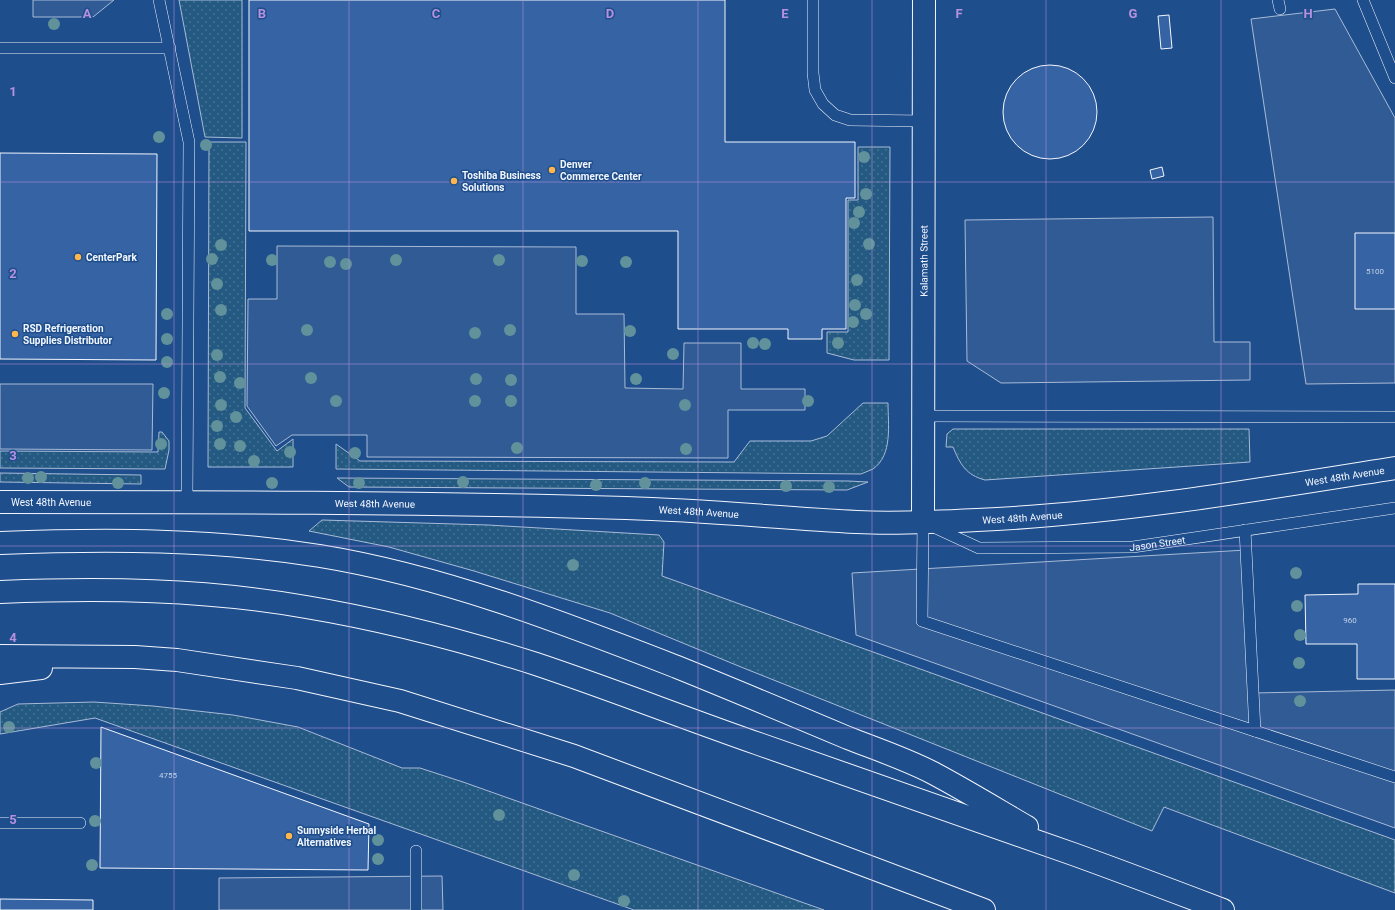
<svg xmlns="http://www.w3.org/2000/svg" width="1395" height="910" viewBox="0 0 1395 910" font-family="Roboto,sans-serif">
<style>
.grass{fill:url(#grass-dots);stroke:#a8bbd7}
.parking{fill:#305b95;stroke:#a8bbd7}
.building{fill:#3563a3;stroke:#f2f6ff}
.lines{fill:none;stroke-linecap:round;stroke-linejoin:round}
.lane-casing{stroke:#f2f6ff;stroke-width:12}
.street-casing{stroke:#f2f6ff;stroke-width:24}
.secondary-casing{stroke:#f2f6ff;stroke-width:24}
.highway-casing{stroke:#f2f6ff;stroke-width:24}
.lane{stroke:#1f4e8c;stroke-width:11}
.street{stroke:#1f4e8c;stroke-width:22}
.secondary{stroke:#1f4e8c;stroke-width:22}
.highway{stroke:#1f4e8c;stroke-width:22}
.tree{fill:#61919a}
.grid{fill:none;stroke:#b691df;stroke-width:1;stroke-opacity:0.55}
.poi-dot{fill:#ffb74d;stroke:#1f4e8c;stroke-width:1.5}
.labels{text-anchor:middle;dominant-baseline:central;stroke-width:3;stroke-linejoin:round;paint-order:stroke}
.number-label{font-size:8px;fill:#c3d1e8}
.poi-label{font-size:10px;font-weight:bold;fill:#f2f6ff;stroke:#1f4e8c;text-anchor:start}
.street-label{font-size:10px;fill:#f2f6ff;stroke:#1f4e8c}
.grid-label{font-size:13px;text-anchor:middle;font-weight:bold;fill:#b691df;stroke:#1f4e8c;stroke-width:3;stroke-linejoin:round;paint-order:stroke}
</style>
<defs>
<pattern id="grass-dots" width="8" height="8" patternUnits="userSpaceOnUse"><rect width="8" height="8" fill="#245a82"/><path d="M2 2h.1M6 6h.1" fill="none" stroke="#447295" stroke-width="1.8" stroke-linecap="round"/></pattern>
</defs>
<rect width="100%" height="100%" fill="#1f4e8c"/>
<path class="grass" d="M 179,0 L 242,0 L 242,138 L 205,137 Z
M 209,142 L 246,142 L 245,408 L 277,451 L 293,439 L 293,467 L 208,467 Z
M 858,147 L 890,147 L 889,360 L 854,360 L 827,353 L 827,332 L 848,332 L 848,200 L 858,200 Z
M 863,403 L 888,403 C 888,424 893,455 873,469 C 869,471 865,472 861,474 L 336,469 L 336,444 L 360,461 L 734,462 L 750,441 L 811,441 L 827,436 Z
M 953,429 L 1249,429 L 1250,462 L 985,480 C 966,475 960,464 953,447 L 946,447 L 947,434 Z
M 159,432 L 162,432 L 169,441 L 169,450 L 165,469 L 0,468 L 0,451 L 158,452 Z
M 0,473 L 141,475 L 141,484 L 0,482 Z
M 337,478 L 848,481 L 868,482 L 847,490 L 349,487 Z
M 322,520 L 488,525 L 659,535 L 664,542 L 662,576 L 1395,840 L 1395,893 L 1164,807 L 1152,831 L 741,667 L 610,613 L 474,571 L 389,547 L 309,531 Z
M 94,702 L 153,706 L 233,715 L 298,727 L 402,768 L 420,768 L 463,782 L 824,910 L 634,910 L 95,718 L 0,734 L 0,712 L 18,704 Z"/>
<path class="parking" d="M 33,0 L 114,0 L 93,17 L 33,17 Z
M 1335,9 L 1395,118 L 1395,383 L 1306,384 L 1251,19 Z
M 1213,217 L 1214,342 L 1250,342 L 1250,380 L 1001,383 L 967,361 L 965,220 Z
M 277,246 L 576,247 L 576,314 L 624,314 L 625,388 L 683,389 L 684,343 L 741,343 L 741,389 L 805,389 L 805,410 L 728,410 L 728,458 L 367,457 L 367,435 L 292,435 L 276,446 L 247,406 L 248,299 L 277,299 Z
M 0,384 L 153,384 L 152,450 L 0,449 Z
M 1246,550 L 1254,693 L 1395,690 L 1395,828 L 856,635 L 852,573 Z
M 442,876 L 443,910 L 219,910 L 219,878 Z"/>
<path class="building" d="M 249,0 L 725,0 L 725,142 L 855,142 L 855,198 L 846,198 L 846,329 L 822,329 L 822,339 L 788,339 L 788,329 L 678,329 L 678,231 L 249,231 Z
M 1169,15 L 1172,48 L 1161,49 L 1158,16 Z
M1003 112a47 47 0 1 1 94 0a47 47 0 1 1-94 0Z
M 0,153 L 157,154 L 156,360 L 0,359 Z
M 1162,167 L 1164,176 L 1152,179 L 1150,170 Z
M 1355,233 L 1395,233 L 1395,309 L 1355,309 Z
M 1358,584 L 1395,584 L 1395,679 L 1357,679 L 1357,644 L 1306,644 L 1305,595 L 1358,594 Z
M 101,727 L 369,824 L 368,870 L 100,868 Z
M 0,899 L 93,900 L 93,910 L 0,910 Z"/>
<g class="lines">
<defs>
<g id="lane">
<path d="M 159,0 L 189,142 L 187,502"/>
<path d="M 813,0 L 813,73 L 815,90 L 823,104 L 835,115 L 850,120 L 924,121"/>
<path d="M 1278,0 L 1280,9"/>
<path d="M 1363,0 L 1395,78"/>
<path d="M 0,48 L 170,48"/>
<path d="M 923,416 L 1395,417"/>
<path d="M 1245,530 L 1255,731 L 1395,777"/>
<path id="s1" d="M 1255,731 L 922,621 L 923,522 L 979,548 L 1133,547 L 1395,508"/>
<path d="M 0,823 L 80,823"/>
<path d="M 416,851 L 416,910"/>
</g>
<g id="street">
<path id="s2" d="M 923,522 L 924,0"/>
</g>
<g id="secondary">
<path id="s3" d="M 0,502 C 209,502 417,502 626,508 C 703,510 780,518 857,522 C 897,524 937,522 977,520 C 1116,514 1257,490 1395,468"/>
</g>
<path id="highway" d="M 0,543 C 107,539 214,539 320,556 C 443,576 561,622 677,667 C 734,690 791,714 848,738 C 876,749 906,759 933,773 C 965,790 996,809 1027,827
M 0,592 C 103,588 204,589 306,607 C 384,620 461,640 536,664 C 611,689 684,718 759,744 C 863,781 968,817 1073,854 C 1123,872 1173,891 1223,910
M 0,656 L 135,657 L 177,660 L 297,678 L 400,701 L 574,756 L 984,910
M 0,673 L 41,668"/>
</defs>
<use href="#lane" class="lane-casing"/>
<use href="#street" class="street-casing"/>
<use href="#secondary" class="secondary-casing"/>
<use href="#highway" class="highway-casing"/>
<use href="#lane" class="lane"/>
<use href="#street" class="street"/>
<use href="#secondary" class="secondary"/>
<use href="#highway" class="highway"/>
</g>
<g class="tree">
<circle cx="54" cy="24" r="6"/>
<circle cx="159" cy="137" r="6"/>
<circle cx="206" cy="145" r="6"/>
<circle cx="864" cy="157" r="6"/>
<circle cx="866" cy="194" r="6"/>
<circle cx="859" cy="212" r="6"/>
<circle cx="854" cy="223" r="6"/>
<circle cx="869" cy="244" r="6"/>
<circle cx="221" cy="245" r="6"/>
<circle cx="212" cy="259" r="6"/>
<circle cx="272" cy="260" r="6"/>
<circle cx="396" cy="260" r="6"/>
<circle cx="499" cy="260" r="6"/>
<circle cx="582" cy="261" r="6"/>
<circle cx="330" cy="262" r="6"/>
<circle cx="626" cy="262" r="6"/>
<circle cx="346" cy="264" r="6"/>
<circle cx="857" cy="280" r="6"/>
<circle cx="217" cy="284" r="6"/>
<circle cx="855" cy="305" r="6"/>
<circle cx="221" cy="310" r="6"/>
<circle cx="167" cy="314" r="6"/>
<circle cx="866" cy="314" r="6"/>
<circle cx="853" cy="322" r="6"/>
<circle cx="307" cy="330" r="6"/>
<circle cx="510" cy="330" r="6"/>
<circle cx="630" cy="331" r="6"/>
<circle cx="475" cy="333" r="6"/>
<circle cx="167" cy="339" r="6"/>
<circle cx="753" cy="343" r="6"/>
<circle cx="838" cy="343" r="6"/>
<circle cx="765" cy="344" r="6"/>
<circle cx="673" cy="354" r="6"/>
<circle cx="217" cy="355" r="6"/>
<circle cx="167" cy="362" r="6"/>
<circle cx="220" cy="377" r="6"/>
<circle cx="311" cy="378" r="6"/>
<circle cx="476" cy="379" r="6"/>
<circle cx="636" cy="379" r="6"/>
<circle cx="511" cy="380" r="6"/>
<circle cx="240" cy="383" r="6"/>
<circle cx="164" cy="393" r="6"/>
<circle cx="336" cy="401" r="6"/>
<circle cx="475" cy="401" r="6"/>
<circle cx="511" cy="401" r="6"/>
<circle cx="808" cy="401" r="6"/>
<circle cx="221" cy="405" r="6"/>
<circle cx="685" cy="405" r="6"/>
<circle cx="236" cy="417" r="6"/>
<circle cx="217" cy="426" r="6"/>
<circle cx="161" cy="444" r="6"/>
<circle cx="220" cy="444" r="6"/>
<circle cx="240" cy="446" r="6"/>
<circle cx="517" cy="448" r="6"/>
<circle cx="686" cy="449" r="6"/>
<circle cx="290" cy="452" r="6"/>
<circle cx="355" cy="453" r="6"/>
<circle cx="254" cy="461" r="6"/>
<circle cx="41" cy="477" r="6"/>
<circle cx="28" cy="478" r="6"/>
<circle cx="463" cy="482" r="6"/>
<circle cx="118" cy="483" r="6"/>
<circle cx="272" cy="483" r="6"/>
<circle cx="359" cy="483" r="6"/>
<circle cx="645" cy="483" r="6"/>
<circle cx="596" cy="485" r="6"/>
<circle cx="786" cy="486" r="6"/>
<circle cx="829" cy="487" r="6"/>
<circle cx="573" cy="565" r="6"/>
<circle cx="1296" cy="573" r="6"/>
<circle cx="1297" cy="606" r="6"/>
<circle cx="1300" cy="635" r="6"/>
<circle cx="1299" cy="663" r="6"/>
<circle cx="1300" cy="701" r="6"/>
<circle cx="9" cy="727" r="6"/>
<circle cx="96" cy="763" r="6"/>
<circle cx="499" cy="815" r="6"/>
<circle cx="95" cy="821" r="6"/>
<circle cx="378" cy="840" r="6"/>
<circle cx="378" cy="859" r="6"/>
<circle cx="92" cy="865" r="6"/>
<circle cx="574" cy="875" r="6"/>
<circle cx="624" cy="901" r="6"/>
</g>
<path class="grid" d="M 174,0 L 174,910M 349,0 L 349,910M 523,0 L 523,910M 698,0 L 698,910M 872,0 L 872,910M 1046,0 L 1046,910M 1221,0 L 1221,910M 0,182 L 1395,182M 0,364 L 1395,364M 0,546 L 1395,546M 0,728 L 1395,728"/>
<g class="poi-dot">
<circle cx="552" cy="170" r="4"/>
<circle cx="454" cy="181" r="4"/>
<circle cx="78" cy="257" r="4"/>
<circle cx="15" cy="334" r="4"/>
<circle cx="289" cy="836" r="4"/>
</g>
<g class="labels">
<g class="number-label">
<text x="1375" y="271">5100</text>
<text x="1350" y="620">960</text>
<text x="168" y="775">4755</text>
</g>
<g class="poi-label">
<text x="560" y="164">Denver<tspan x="560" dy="12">Commerce Center</tspan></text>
<text x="462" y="175">Toshiba Business<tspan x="462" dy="12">Solutions</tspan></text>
<text x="86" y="257">CenterPark</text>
<text x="23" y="328">RSD Refrigeration<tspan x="23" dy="12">Supplies Distributor</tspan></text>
<text x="297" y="830">Sunnyside Herbal<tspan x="297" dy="12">Alternatives</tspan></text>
</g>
<g class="street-label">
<text stroke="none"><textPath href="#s2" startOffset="261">Kalamath Street</textPath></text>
<text stroke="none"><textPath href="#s3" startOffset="1348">West 48th Avenue</textPath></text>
<text stroke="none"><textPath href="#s3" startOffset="51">West 48th Avenue</textPath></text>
<text stroke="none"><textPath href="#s3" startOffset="375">West 48th Avenue</textPath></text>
<text stroke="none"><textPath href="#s3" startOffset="699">West 48th Avenue</textPath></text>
<text stroke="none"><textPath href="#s3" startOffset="1023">West 48th Avenue</textPath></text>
<text stroke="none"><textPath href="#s1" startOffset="690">Jason Street</textPath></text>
</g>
</g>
<g class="grid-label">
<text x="87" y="18">A</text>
<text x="262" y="18">B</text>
<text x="436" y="18">C</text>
<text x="610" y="18">D</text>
<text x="785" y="18">E</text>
<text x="959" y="18">F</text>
<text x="1133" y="18">G</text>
<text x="1308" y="18">H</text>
<text x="13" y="96">1</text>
<text x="13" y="278">2</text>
<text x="13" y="460">3</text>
<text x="13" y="642">4</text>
<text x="13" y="824">5</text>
</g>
</svg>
